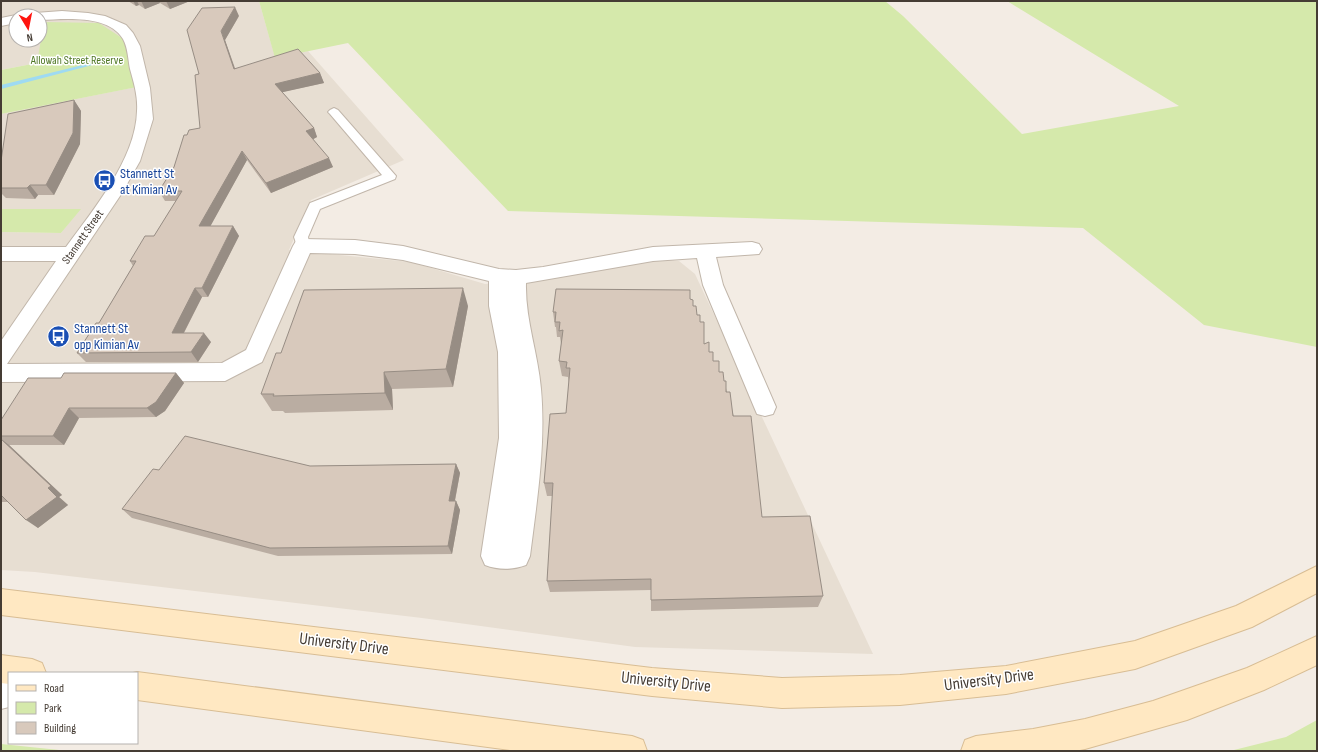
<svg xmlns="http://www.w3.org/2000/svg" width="1318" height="752" viewBox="0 0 1318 752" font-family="'Sofia Sans Condensed',sans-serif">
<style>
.residential{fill:#e7ded2;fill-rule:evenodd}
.green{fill:#d5e9ab}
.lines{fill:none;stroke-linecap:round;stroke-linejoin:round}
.stream{fill:#9edaf2;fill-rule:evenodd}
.service-casing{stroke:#c1b6aa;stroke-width:2}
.minor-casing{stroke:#c1b6aa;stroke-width:2}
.secondary-casing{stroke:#d8bd94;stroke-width:2}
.service{fill:#fff;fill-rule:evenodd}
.minor{fill:#fff;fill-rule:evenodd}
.secondary{fill:#ffe8c2;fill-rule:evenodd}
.wall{fill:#baada2}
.shaded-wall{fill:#978d84}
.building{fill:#d8c9bc;stroke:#978d84}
.labels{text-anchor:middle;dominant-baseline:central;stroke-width:3;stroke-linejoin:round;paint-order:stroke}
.far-park-label{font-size:12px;fill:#507826;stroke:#fff}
.far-street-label{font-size:12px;fill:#453c34;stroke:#fff}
.transit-label{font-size:14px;fill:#164399;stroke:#fff;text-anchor:start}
.near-street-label{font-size:17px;fill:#453c34;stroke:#fff}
</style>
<rect width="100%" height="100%" fill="#f3ece4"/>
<path class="residential" d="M 1,1 L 259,1 L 275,57 L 308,51 L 404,160 L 311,200 L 289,250 L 411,262 L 485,284 L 549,279 L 655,260 L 679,261 L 695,274 L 873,654 L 635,647 L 422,618 L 35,572 L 1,570 L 1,232 L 61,233 L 80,209 L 1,209 L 1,114 L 136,87 L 37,63 L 1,70 ZM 16,16 L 40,16 L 40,40 L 16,40 Z"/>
<path class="green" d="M 259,1 L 885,1 L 903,16 L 1022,134 L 1179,106 L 1007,1 L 1317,1 L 1317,347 L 1204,325 L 1083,228 L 508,211 L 348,43 L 275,58 Z
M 44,22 L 99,23 L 125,40 L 137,87 L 1,114 L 1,70 L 37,63 Z
M 1,209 L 81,209 L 61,233 L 1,232 Z
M 1317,720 L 1317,751 L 1230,751 L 1286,737 Z
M 1,744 L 69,751 L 1,751 Z"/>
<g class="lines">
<path class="stream" d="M 95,62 L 100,63 L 1,89 L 1,85 Z"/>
<defs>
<path id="service" d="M 334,108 L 338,110 L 396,176 L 395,179 L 320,209 L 308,237 L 310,246 L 308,249 L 298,249 L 294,237 L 310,203 L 382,175 L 330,114 L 328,112 L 330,110 Z"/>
<path id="minor" d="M 62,11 L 88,13 L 105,16 L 126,25 L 133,33 L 140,46 L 150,88 L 153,119 L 140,161 L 122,193 L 7,364 L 222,363 L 246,350 L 293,246 L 296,241 L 303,239 L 355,240 L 403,246 L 499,269 L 516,270 L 543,267 L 653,247 L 752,242 L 759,244 L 762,249 L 759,254 L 716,257 L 723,285 L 776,407 L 773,414 L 765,416 L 757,414 L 754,407 L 703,285 L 697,258 L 653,261 L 526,283 C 525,319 538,353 541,389 C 546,444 537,501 530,556 L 526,565 C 513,570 498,570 485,565 L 481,556 L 499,438 L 498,352 L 489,306 L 489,281 L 403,260 L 355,254 L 310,253 L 262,362 L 225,381 L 1,382 L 1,341 L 56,261 L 1,261 L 1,247 L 66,247 C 93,210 136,159 137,111 C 138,97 134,83 130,69 C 128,59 128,48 123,39 C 108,14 65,19 40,20 L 40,16 L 33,16 L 35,13 Z
M 16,15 L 21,16 L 16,16 L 16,23 L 1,26 L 1,18 Z
M 9,677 L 9,707 L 1,709 L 1,679 Z"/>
<path id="secondary" d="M 1317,566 L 1317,593 L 1252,627 L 1135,669 L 1006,694 L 900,705 L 782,708 L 652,696 L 1,615 L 1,589 L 652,668 L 782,678 L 900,675 L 1006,666 L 1135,641 L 1236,606 Z
M 1317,636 L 1317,665 L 1264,690 L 1187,720 L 1085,749 L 1075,751 L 961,751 L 965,740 L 976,736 L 1033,729 L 1085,719 L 1153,701 L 1247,668 Z
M 1,655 L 32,659 L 42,663 L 46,673 L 9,673 L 9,684 L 1,683 Z
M 137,672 L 632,736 L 643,740 L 647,751 L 517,751 L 137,700 L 137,673 L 133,673 Z"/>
</defs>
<use href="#service" class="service-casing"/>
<use href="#minor" class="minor-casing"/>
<use href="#secondary" class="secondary-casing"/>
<use href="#service" class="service"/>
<use href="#minor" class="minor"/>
<use href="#secondary" class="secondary"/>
</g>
<path class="wall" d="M 128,1 L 190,1 L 170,9 L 160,3 L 145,9 L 139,5 L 136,6 Z
M 239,16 L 225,40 L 235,68 L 320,73 L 324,83 L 282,92 L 314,128 L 317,137 L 313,139 L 333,167 L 271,193 L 247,160 L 210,226 L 233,226 L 239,236 L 208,297 L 202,297 L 184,333 L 211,342 L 198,362 L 86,362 L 77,353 L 99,323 L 133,266 L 130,261 L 154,236 L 176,201 L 165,201 L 159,191 L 174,167 L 187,135 L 200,128 L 199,74 Z
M 74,100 L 81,111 L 80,144 L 54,195 L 38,195 L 35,199 L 6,198 L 1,193 L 1,188 Z
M 690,299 L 693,306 L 697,315 L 700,322 L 704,344 L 709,352 L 713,361 L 724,381 L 762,517 L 823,596 L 818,607 L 651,611 L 651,590 L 550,592 L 547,581 L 553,496 L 547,496 L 544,483 L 566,413 L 569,383 L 568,377 L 562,376 L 559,361 L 561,344 L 560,337 L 557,337 L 556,327 L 555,327 L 553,312 Z
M 468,306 L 453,387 L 392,389 L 393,410 L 285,413 L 283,411 L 272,411 L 261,394 L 281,353 Z
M 176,373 L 184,383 L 165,411 L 156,417 L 79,418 L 64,445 L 9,445 L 62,495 L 59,497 L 68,505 L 38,528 L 8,502 L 1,502 L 1,420 L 61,378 Z
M 456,464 L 460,473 L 455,501 L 456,501 L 460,510 L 452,554 L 278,556 L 132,518 L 122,509 L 159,470 L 310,466 Z"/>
<path class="shaded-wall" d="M 133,1 L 137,1 L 139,5 L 136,6 Z
M 141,1 L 159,1 L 160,3 L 145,9 Z
M 166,1 L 190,1 L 170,9 Z
M 235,7 L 239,16 L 225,40 L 238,78 L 234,69 L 221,31 Z
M 320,73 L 324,83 L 279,93 L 275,84 Z
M 74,100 L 81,111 L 80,144 L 54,195 L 46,185 Z
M 314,128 L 317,137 L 310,141 L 306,131 Z
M 242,151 L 247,160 L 205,236 L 199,226 Z
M 329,158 L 333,167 L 271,193 L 266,183 Z
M 30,185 L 38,195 L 35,199 L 27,188 Z
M 233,226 L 239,236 L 208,297 L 202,288 Z
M 195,288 L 202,297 L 179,342 L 172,333 Z
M 463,288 L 468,306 L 453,387 L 446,369 Z
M 204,333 L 211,342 L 198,362 L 191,352 Z
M 384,372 L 392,389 L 393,410 L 385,393 Z
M 176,373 L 184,383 L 165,411 L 156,417 L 147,408 Z
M 69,408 L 79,418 L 64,445 L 53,436 Z
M 1,439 L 9,445 L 62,495 L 59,497 L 68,505 L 38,528 L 26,520 L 48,488 Z
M 456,464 L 460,473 L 453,510 L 449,501 Z
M 456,501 L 460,510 L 452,554 L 448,546 Z"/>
<path class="building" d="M 235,7 L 221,31 L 234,69 L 298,49 L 320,73 L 275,84 L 314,128 L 306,131 L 329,158 L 266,183 L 242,151 L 199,226 L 233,226 L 202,288 L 195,288 L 172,333 L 204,333 L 191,352 L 77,353 L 96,323 L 99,323 L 136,261 L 130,261 L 145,236 L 154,236 L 182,191 L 159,191 L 174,167 L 184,135 L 187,135 L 189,130 L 200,128 L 195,75 L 199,74 L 187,30 L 202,8 Z
M 74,100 L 73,133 L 46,185 L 30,185 L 27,188 L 1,188 L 1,161 L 8,114 Z
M 463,288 L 446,369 L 384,372 L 385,393 L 273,396 L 274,394 L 261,394 L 276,353 L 281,353 L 304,290 Z
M 556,289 L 690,290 L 690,299 L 693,300 L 693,306 L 696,306 L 697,315 L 700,315 L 700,322 L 704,322 L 704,344 L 709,342 L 709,352 L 713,352 L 713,361 L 719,361 L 719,372 L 723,372 L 724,381 L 726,381 L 726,392 L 730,392 L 733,416 L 751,416 L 762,517 L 810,516 L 823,596 L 651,600 L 651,579 L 547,581 L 553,483 L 544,483 L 550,414 L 566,413 L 570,368 L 566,368 L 567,362 L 559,361 L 563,330 L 559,331 L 560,322 L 555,322 L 556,312 L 553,312 Z
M 64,373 L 176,373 L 156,402 L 147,408 L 69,408 L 53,436 L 1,436 L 1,420 L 28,378 L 61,378 Z
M 185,436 L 310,466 L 456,464 L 449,501 L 456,501 L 448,546 L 270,548 L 122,509 L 153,469 L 159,470 Z
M 1,439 L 51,486 L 48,488 L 57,497 L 26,520 L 1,495 Z"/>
<defs>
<symbol id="bus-disc" viewBox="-11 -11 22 22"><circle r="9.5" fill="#1a4fb4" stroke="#fff"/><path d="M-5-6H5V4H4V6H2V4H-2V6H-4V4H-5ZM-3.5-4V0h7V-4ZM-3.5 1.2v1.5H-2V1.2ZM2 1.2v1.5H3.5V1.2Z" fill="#fff"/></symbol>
</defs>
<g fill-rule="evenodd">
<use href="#bus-disc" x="92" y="168" width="25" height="25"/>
<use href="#bus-disc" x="46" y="324" width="25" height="25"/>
</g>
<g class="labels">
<g class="far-park-label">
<text x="77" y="60">Allowah Street Reserve</text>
</g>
<g class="far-street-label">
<text transform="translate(83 237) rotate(-55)">Stannett Street</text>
</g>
<g class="transit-label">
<text x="120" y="173">Stannett St<tspan x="120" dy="16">at Kimian Av</tspan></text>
<text x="74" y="328">Stannett St<tspan x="74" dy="16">opp Kimian Av</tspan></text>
</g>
<g class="near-street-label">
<text transform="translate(344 644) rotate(7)">University Drive</text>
<text transform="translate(989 680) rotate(-7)">University Drive</text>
<text transform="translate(666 682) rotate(6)">University Drive</text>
</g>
</g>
<rect width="1318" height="752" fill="none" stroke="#453c34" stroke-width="4"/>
<rect x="8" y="672" width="130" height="72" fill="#ffffff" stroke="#b5b1ae"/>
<rect x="16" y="685" width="20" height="6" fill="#ffe8c2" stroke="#b5b1ae"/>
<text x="44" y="692" font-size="12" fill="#453c34">Road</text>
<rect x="16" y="702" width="20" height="12" fill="#d5e9ab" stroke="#b5b1ae"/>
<text x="44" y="712" font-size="12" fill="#453c34">Park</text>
<rect x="16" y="722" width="20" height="12" fill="#d8c9bc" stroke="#b5b1ae"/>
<text x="44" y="732" font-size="12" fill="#453c34">Building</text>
<g transform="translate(28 28) rotate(170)"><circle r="19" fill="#ffffff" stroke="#b5b1ae"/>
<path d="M0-3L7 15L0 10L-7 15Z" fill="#ff140f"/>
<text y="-6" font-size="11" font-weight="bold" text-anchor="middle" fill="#453c34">N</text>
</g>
</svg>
